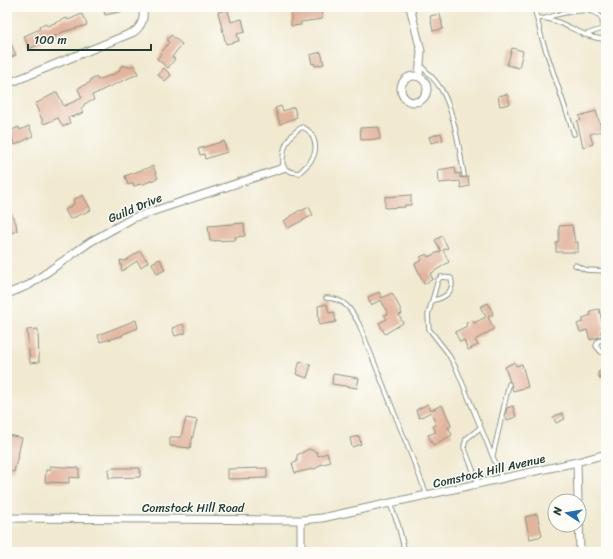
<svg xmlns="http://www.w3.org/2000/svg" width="613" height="559" viewBox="0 0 613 559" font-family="Sriracha,sans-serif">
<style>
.building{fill:#e3b49c}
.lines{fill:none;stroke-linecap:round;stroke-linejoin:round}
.service-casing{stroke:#889482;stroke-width:5.5}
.minor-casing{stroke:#889482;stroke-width:9}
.service{stroke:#fff;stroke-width:3.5}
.minor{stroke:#fff;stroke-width:7}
.labels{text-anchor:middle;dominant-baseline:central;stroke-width:3;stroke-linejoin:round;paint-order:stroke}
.street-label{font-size:12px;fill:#1f3d34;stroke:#fdfcf7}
</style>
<rect width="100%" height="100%" fill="#fdfcf7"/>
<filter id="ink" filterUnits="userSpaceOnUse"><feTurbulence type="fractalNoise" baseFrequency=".025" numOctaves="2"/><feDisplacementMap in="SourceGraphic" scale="8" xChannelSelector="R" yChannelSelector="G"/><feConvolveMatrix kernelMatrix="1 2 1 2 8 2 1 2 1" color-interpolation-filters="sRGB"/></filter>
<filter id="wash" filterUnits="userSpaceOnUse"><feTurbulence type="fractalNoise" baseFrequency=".012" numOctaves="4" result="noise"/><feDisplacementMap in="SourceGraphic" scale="16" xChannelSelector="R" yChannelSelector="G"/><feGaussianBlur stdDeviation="0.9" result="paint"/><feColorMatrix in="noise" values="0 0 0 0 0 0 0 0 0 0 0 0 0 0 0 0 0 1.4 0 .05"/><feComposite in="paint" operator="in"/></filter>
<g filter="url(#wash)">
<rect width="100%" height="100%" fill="#f1ead1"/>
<g id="blocks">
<path class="building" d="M 103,7 L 128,7 L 129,10 L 105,15 Z
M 321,8 L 322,19 L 301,22 L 301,25 L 291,26 L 291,13 Z
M 228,10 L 231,22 L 242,19 L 245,32 L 237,34 L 239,41 L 226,44 L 218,12 Z
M 82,14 L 87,25 L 63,32 L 29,49 L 24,36 L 40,29 L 39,27 L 46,24 L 47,26 L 67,18 L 68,20 Z
M 440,14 L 443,29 L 433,31 L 430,16 Z
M 7,34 L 16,55 L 7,59 Z
M 171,35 L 182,44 L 172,57 L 175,59 L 168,68 L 157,59 L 169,42 L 167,40 Z
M 512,48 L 523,51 L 519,68 L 507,65 Z
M 321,52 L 324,64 L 315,66 L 314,63 L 312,64 L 310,55 Z
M 122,65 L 129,67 L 134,65 L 138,74 L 102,90 L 102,91 L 92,95 L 94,100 L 84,104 L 84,106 L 81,108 L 83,113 L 68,118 L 70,123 L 63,127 L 58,118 L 44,124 L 35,104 L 57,92 L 64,106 L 82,98 L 78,89 L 80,87 L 91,82 L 90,80 L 97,77 L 98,80 L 116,73 L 119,71 Z
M 164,68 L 171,75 L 165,81 L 158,75 Z
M 507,94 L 510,104 L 500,106 L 498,96 Z
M 281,106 L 283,111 L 294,107 L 297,117 L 280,124 L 275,108 Z
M 596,111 L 602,131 L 590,134 L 593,144 L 583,147 L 577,121 L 581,120 L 579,116 Z
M 29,126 L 33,136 L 15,145 L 13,140 L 10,142 L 7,132 L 19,127 L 20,130 Z
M 379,127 L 380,139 L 361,140 L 360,128 Z
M 441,133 L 443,140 L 431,143 L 429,137 Z
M 224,141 L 227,152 L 205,159 L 204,154 L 200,155 L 198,149 Z
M 153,166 L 158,178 L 141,185 L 140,184 L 134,186 L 133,183 L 128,185 L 125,176 Z
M 455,167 L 456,174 L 460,173 L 460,178 L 468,177 L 469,186 L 461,188 L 460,181 L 439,183 L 438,170 Z
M 83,195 L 91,210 L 70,219 L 65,210 L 74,204 L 73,200 Z
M 411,195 L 411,205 L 405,205 L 405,207 L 385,208 L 385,197 Z
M 7,206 L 16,223 L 17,231 L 7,234 Z
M 309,207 L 313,215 L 288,228 L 284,221 L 300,210 L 301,211 Z
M 244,223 L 245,236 L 235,237 L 236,240 L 210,241 L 208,226 Z
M 572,225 L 575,242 L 578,242 L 578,252 L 556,252 L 556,243 L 558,242 L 559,236 L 559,226 Z
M 442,236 L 448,248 L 443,250 L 449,262 L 430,274 L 433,279 L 424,284 L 415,264 L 422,260 L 420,257 L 427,254 L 428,257 L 441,251 L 435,240 Z
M 140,251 L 148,262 L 141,267 L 137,261 L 122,271 L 120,260 L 125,261 Z
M 160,259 L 165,270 L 157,274 L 152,263 Z
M 379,292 L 382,298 L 392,293 L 400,308 L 402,314 L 399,315 L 403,323 L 385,334 L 379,323 L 387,319 L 384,315 L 388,314 L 381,300 L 371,305 L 368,297 Z
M 488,303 L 493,314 L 488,317 L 494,329 L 475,340 L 478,345 L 468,350 L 464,340 L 460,342 L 455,332 L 467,326 L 466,323 L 472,320 L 474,323 L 486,317 L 480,307 Z
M 327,304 L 329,313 L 334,312 L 336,322 L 319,325 L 318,306 Z
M 599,309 L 604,330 L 601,331 L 602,336 L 590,340 L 587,330 L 580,332 L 577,324 L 583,322 L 583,318 L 591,315 L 590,311 Z
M 136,320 L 138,328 L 123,334 L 122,336 L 100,342 L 98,335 Z
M 183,324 L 186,333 L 175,336 L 172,328 Z
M 38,329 L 39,362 L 30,363 L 27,330 Z
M 300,361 L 311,365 L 307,378 L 296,374 Z
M 515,362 L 516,366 L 522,364 L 528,387 L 513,391 L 505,367 Z
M 606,369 L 606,377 L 600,379 L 598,372 Z
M 333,374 L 359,378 L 357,388 L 332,384 Z
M 428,404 L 431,410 L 442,405 L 449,420 L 451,426 L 448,427 L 452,435 L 433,445 L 428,435 L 436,432 L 433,426 L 436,425 L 431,412 L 419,418 L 416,410 Z
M 513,406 L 516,417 L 507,420 L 505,415 L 507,408 Z
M 562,413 L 565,419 L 556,423 L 553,417 Z
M 186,418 L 197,420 L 190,448 L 170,446 L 170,437 L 181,437 Z
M 8,435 L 22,438 L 14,472 L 7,470 Z
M 359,436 L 361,444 L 352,447 L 350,438 Z
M 309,449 L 317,452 L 318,456 L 327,453 L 330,462 L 320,465 L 317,468 L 295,473 L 292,463 L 297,462 L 297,455 Z
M 50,466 L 79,468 L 79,478 L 69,477 L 69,483 L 45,482 L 46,470 L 50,470 Z
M 113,468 L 140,468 L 140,477 L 109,478 L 108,470 Z
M 267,468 L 267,478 L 228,479 L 228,469 Z
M 537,514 L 542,536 L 530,539 L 525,517 Z"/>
</g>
</g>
<g filter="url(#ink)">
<use href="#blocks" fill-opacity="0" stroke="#889482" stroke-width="1"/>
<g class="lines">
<defs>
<path id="service" d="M 534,7 L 542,39 L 574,134
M 538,18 C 561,17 581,39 606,39
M 546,18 C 561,13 608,0 602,29 L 584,35
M 420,65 C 427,72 434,78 439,86 C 453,105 460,151 464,175
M 302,127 C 314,131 319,148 312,159 C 309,164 303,169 299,173 L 292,172 L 283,168 C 282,151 285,137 302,127 Z
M 575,265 L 586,270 L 606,271
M 326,298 C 344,298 351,309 359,324 L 427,495
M 434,300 C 445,298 455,291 451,278 L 441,277 L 438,280 L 428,315 L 429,329 L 447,352 L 457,370 L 502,479
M 606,339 L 598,341 L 596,346 L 601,352 L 606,353
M 493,455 L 509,384
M 478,483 L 464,447 L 466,439 L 480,428
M 390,504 L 398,524 L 405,552"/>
<path id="minor" d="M 410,7 L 421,51 L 419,77
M401 89a13 13 0 1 1 26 0a13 13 0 1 1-26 0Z
M 7,84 L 134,32 C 143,25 144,18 143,7
M 7,294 L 29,285 L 90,242 L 133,218 L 283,168
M 577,462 L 578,501
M 579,514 L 580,552
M 7,518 L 301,520 L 322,518 L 577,462 L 606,454
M 301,552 L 301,520"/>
</defs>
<use href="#service" class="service-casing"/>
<use href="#minor" class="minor-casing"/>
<use href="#service" class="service"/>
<use href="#minor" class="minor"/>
</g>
</g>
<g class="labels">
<g class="street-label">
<text transform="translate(135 208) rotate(-23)">Guild Drive</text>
<text transform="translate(489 471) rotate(-13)">Comstock Hill Avenue</text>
<text x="193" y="508">Comstock Hill Road</text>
</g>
</g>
<rect width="613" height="559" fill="none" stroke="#fdfcf7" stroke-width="24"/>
<g transform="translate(567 513) rotate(282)"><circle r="19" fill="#fdfcf7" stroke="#a4b0a9"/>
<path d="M0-3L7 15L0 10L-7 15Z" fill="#1f6fb2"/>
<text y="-6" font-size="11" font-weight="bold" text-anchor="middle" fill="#1f3d34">N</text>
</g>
<path d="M28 44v6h123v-6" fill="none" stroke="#1f3d34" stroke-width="2"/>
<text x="34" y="44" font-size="12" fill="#1f3d34" stroke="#fdfcf7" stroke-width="3" paint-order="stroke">100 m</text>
</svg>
